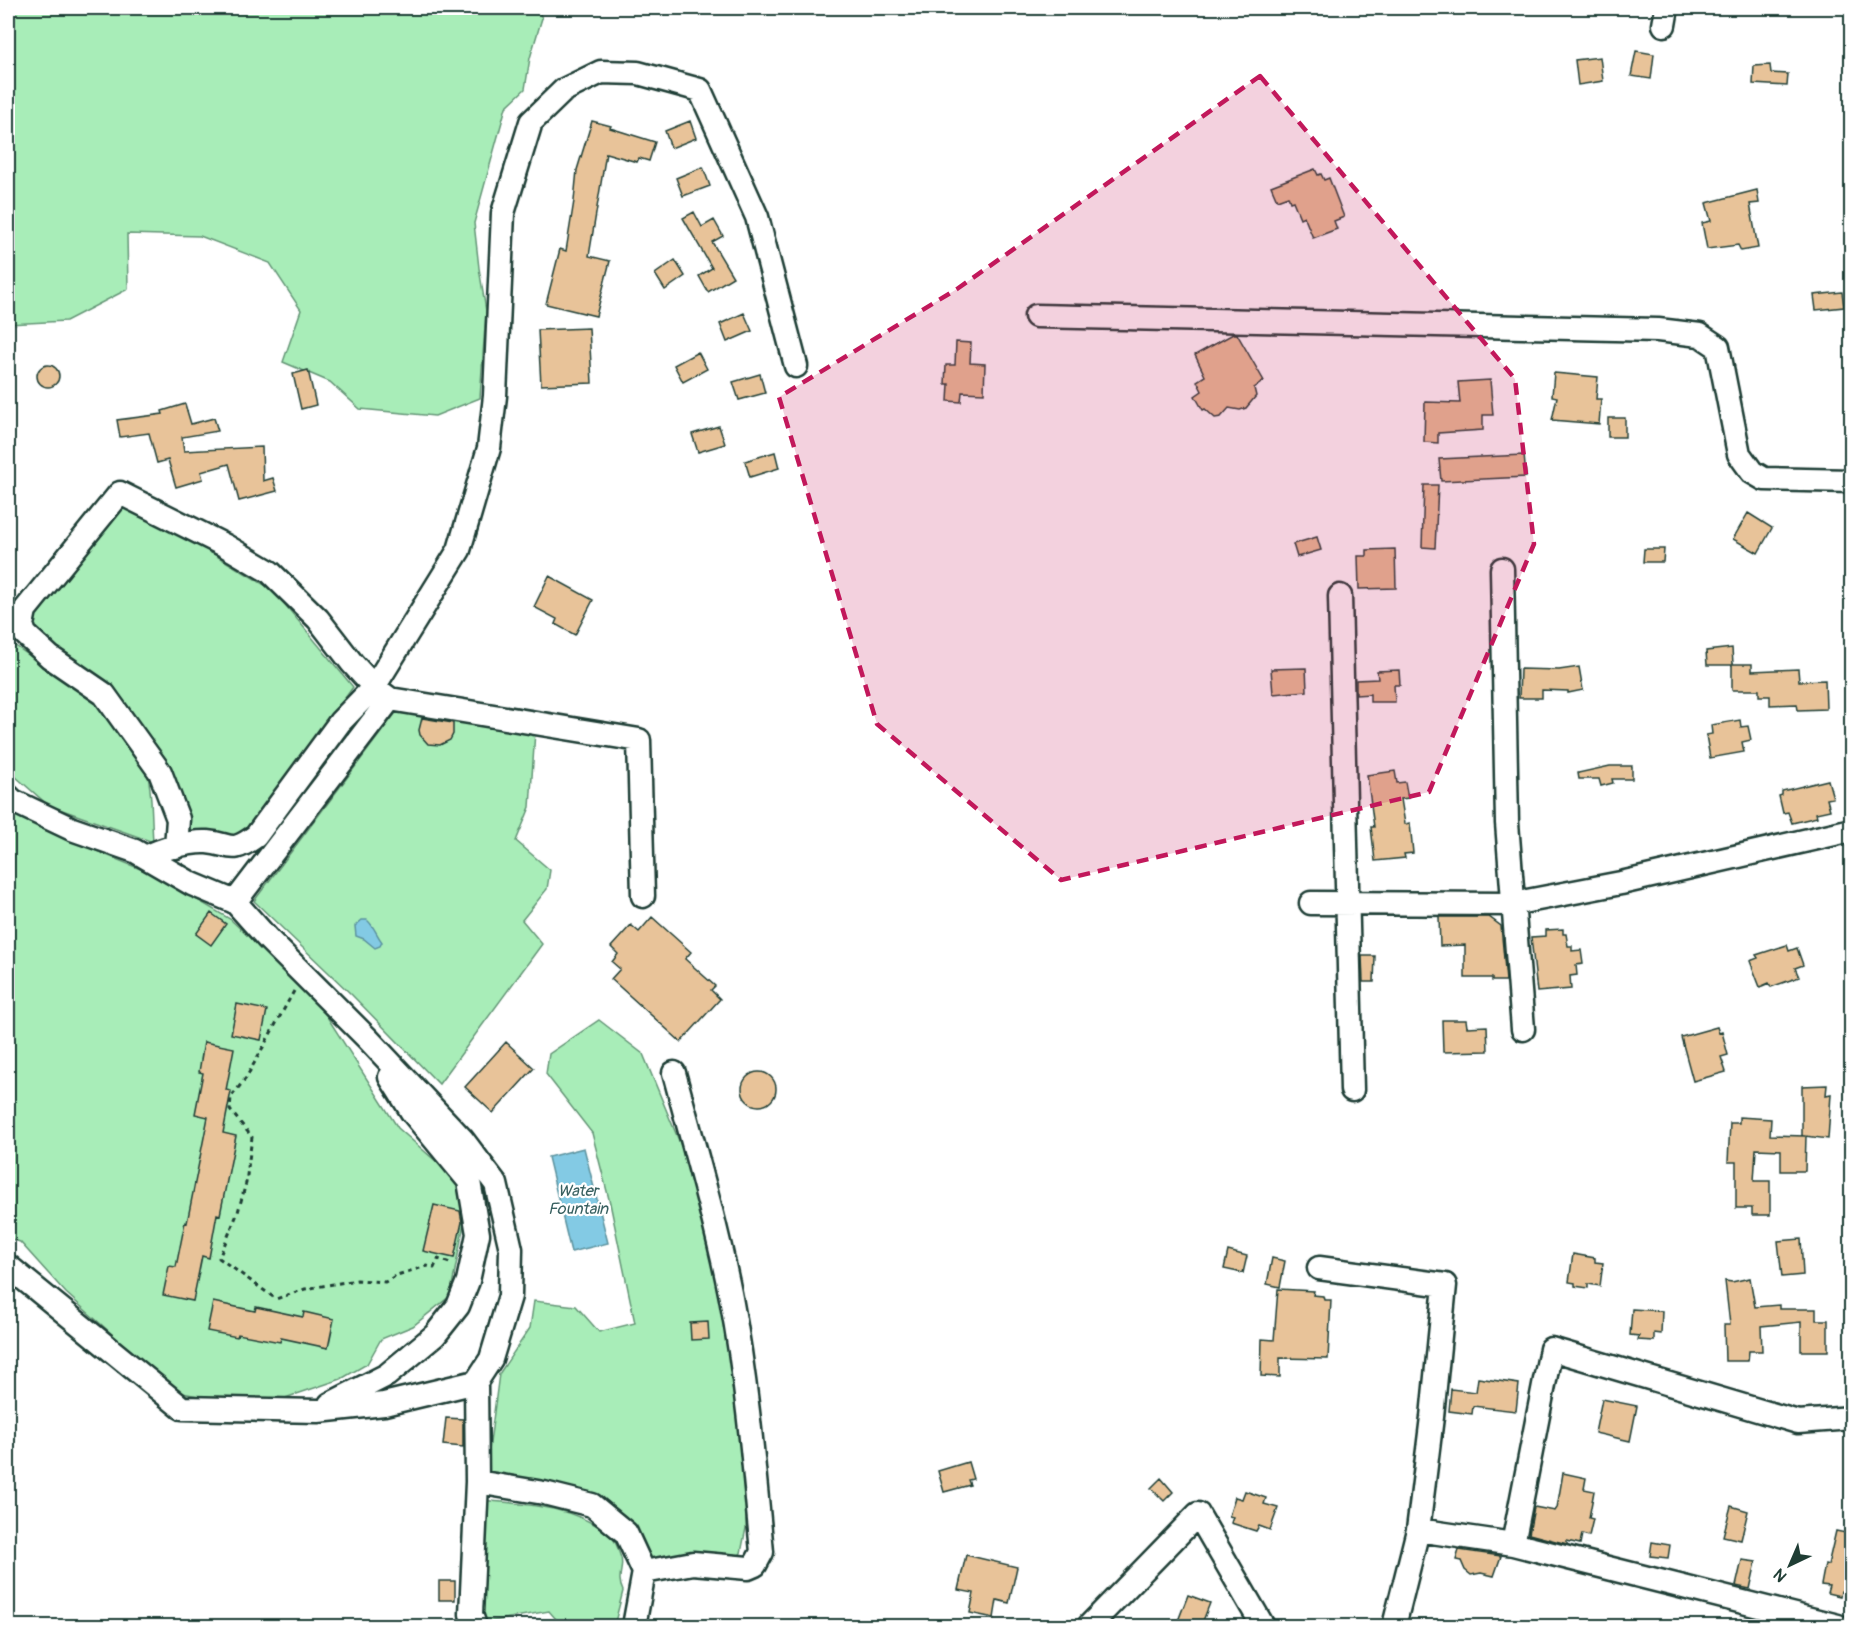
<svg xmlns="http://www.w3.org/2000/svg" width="1859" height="1634" viewBox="0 0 1859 1634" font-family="Pangolin,sans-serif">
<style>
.green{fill:#a8edb8;stroke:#649576;stroke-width:1.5}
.water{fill:#83cae4;stroke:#5b929e;stroke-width:1.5}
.building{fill:#e8c399;stroke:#1f3d34;stroke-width:1.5}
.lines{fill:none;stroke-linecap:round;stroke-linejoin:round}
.minor-casing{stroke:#1f3d34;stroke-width:27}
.path{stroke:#1f3d34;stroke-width:3;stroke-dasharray:4.5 4.5;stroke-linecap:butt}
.minor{stroke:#fff;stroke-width:22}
.marked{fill:#c2185b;fill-opacity:0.2;stroke:#c2185b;stroke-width:4.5;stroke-dasharray:12 8;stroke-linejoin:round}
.labels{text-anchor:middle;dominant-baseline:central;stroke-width:4.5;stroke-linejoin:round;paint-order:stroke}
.water-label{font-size:16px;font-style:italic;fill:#386060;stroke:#fff}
</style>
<rect width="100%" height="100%" fill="#fff"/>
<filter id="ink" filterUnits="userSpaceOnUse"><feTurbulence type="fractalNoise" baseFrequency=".0167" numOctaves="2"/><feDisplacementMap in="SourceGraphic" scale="12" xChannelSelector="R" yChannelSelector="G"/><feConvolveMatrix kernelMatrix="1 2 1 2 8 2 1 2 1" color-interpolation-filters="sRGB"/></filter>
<g filter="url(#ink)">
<path class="green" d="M 8,8 L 537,8 L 542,18 L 530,58 L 525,89 L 506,107 L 474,223 L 479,268 L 486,311 L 480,398 L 435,416 L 360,409 L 330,382 L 283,362 L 301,310 L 270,263 L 200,236 L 127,234 L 128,289 L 66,321 L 8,324 Z
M 109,500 L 202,547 L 273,590 L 353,687 L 243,841 L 190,832 L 159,752 L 35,638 L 28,618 Z
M 8,641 C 43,665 128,717 142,756 C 153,782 151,814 153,842 L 48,805 L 8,770 Z
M 398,710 L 535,731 L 530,807 L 516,841 L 550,870 L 547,889 L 522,920 L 542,944 L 439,1084 L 352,995 L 254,901 Z
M 8,806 L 65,838 L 155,875 L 230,919 L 317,1001 L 398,1128 L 455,1178 L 468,1203 L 450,1296 L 413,1326 L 381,1339 L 367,1364 L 341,1379 L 282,1399 L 230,1402 L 177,1392 L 66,1293 L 20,1242 L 8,1238 Z
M 599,1020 L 643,1054 L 699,1189 L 743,1390 L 746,1528 L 741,1553 L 732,1564 L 640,1558 L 628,1520 L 594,1501 L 486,1474 L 499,1374 L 530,1328 L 534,1301 L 576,1306 L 599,1332 L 635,1323 L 610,1203 L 592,1133 L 546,1074 L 549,1054 Z
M 479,1500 C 523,1504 572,1505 609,1534 C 614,1538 618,1548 620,1555 C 626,1567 615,1575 623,1591 L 614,1626 L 562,1626 L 549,1611 L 465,1626 Z"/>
<path class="water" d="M 362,920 L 367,920 C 374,926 376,934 382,942 L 380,946 L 375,948 L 364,939 L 356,936 L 355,926 Z
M 584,1148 L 608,1243 L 571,1252 L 548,1157 Z"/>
<path class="building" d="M 1636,51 L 1654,54 L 1651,79 L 1631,76 Z
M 1600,57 L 1603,81 L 1578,85 L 1575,60 Z
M 1770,65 L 1771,73 L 1788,74 L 1787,86 L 1753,84 L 1754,66 Z
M 592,121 L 611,126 L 610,128 L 655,142 L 649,161 L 639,158 L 637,162 L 606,153 L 589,256 L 610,261 L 596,316 L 546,304 L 560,249 L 566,251 L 574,201 L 577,170 Z
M 690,121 L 696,138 L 671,148 L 665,131 Z
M 703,167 L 710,186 L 683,196 L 676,178 Z
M 1315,169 L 1318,175 L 1321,174 L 1324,180 L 1329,178 L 1344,217 L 1334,221 L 1337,229 L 1313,238 L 1304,216 L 1300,218 L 1293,201 L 1290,202 L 1288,196 L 1277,200 L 1271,186 Z
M 1757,190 L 1759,203 L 1750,204 L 1758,248 L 1741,251 L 1738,245 L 1707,249 L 1702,223 L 1711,221 L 1706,203 Z
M 694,212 L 702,227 L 714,220 L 723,236 L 712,242 L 733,277 L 708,292 L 699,276 L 712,268 L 683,218 Z
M 675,260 L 685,276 L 665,290 L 655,274 Z
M 1842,292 L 1844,307 L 1816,310 L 1814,295 Z
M 744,313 L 752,331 L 727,342 L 720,324 Z
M 589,328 L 592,383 L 541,385 L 538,330 Z
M 1233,334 L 1237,334 L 1264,381 L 1254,388 L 1256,396 L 1246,408 L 1240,410 L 1229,408 L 1221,417 L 1215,418 L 1205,409 L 1203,410 L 1195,396 L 1202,391 L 1197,381 L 1205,376 L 1195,355 Z
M 956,342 L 971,343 L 970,363 L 985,364 L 984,393 L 962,392 L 961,402 L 948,401 L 949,384 L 945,384 L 946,365 L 955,365 Z
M 698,352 L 707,369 L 683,382 L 674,365 Z
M37 376a11 11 0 1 1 22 0a11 11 0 1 1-22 0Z
M 308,370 L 316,405 L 301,409 L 293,374 Z
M 1554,373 L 1598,377 L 1596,399 L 1601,399 L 1599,424 L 1552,420 L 1557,397 L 1552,396 Z
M 760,374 L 765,393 L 739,400 L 733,382 Z
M 1490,380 L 1493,415 L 1483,415 L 1483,430 L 1438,433 L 1438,443 L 1424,442 L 1425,402 L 1460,403 L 1458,382 Z
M 185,404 L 191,424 L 214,418 L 218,431 L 182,437 L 184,451 L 262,447 L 263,481 L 273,478 L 277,491 L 239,501 L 229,464 L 201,472 L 203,479 L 176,487 L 168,460 L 157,463 L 149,433 L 120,437 L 117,420 L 163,414 L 162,411 Z
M 1608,418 L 1625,418 L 1625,437 L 1608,437 Z
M 719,426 L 725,444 L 698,452 L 692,434 Z
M 775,452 L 779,468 L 750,477 L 745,461 Z
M 1524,455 L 1526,477 L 1441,481 L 1439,459 Z
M 1424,485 L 1438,485 L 1435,548 L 1422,547 Z
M 1748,513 L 1772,528 L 1758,553 L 1733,539 Z
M 1317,537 L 1321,550 L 1297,557 L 1293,544 Z
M 1395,549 L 1396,588 L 1359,589 L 1358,556 L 1367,556 L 1367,550 Z
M 1644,549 L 1664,549 L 1663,562 L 1643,562 Z
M 549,576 L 593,600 L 575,635 L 555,624 L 557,619 L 534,607 Z
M 1732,648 L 1733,664 L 1752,664 L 1752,671 L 1798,669 L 1799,681 L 1825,680 L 1826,709 L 1798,710 L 1797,704 L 1770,705 L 1770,696 L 1759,696 L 1759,690 L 1732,690 L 1732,665 L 1707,665 L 1706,651 Z
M 1579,667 L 1583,690 L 1568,693 L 1568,691 L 1542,690 L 1542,698 L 1519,698 L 1520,669 L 1559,670 Z
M 1306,668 L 1307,691 L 1273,694 L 1271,669 Z
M 1399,670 L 1400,685 L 1394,685 L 1395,702 L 1370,702 L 1370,694 L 1356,695 L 1356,680 L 1378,679 L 1377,671 Z
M 422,718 L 453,723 L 453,734 L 450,740 L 440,745 L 428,744 L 420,735 L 419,730 Z
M 1740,720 L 1741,727 L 1748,726 L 1751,740 L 1742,742 L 1744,752 L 1710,758 L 1706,735 L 1712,734 L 1711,725 Z
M 1610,766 L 1632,766 L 1632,779 L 1612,779 L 1613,783 L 1601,786 L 1599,779 L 1579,779 L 1578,773 Z
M 1395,771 L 1397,783 L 1405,782 L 1408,798 L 1401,799 L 1405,824 L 1410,823 L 1413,853 L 1404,854 L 1405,858 L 1375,861 L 1371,827 L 1374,827 L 1367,775 Z
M 1828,780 L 1833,798 L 1827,799 L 1830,810 L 1816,813 L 1817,817 L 1792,823 L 1788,812 L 1783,813 L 1779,796 L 1782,795 L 1782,791 Z
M 211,913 L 226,924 L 211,945 L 196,934 Z
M 652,917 L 691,952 L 685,959 L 715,986 L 711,990 L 720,999 L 681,1042 L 611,979 L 620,969 L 612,962 L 618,954 L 611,947 L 631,925 L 639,932 Z
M 1439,917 L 1489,917 L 1501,926 L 1506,981 L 1492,981 L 1492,978 L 1465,978 L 1465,945 L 1440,946 Z
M 1563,929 L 1563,934 L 1566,934 L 1568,946 L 1572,946 L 1572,951 L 1581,950 L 1583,964 L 1576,965 L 1577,975 L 1570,976 L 1571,989 L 1537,992 L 1531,937 L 1546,936 L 1546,930 Z
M 1787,945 L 1789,951 L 1797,948 L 1803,965 L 1795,968 L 1799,977 L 1771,987 L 1769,983 L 1760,987 L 1750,961 L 1758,958 L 1756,955 Z
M 1362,956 L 1375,956 L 1374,982 L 1363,982 Z
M 237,1004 L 267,1010 L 261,1040 L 231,1034 Z
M 1442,1020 L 1466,1020 L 1467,1027 L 1487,1026 L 1488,1051 L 1443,1052 Z
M 1717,1027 L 1719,1033 L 1722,1032 L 1728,1055 L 1721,1057 L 1726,1072 L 1693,1081 L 1681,1037 Z
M 204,1042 L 234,1048 L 226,1090 L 231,1091 L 223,1133 L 236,1136 L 220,1215 L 217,1214 L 209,1258 L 202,1256 L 193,1301 L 163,1295 L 169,1266 L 176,1267 L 185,1222 L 187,1223 L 208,1117 L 195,1114 L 203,1073 L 199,1072 Z
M 506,1042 L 534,1068 L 493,1113 L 465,1087 Z
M742 1089a17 17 0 1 1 34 0a17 17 0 1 1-34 0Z
M 1827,1085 L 1826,1095 L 1831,1094 L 1828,1139 L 1806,1136 L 1805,1171 L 1781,1171 L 1781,1150 L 1756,1149 L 1754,1181 L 1770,1181 L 1770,1215 L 1752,1215 L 1752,1208 L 1736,1208 L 1736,1162 L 1728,1162 L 1730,1123 L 1739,1123 L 1739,1117 L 1771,1119 L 1770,1135 L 1805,1136 L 1802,1136 L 1802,1086 Z
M 434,1205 L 460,1211 L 462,1222 L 454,1258 L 423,1251 Z
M 1801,1239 L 1803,1275 L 1782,1277 L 1778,1241 Z
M 1228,1251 L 1247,1256 L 1243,1273 L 1224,1269 Z
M 1573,1254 L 1595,1258 L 1595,1262 L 1603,1263 L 1600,1286 L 1588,1284 L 1588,1288 L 1575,1286 L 1575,1283 L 1569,1282 Z
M 1272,1258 L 1285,1261 L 1280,1287 L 1267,1284 Z
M 1750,1278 L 1755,1307 L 1779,1305 L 1779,1309 L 1816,1309 L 1816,1320 L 1828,1320 L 1828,1351 L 1801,1351 L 1801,1322 L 1761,1326 L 1762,1351 L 1749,1351 L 1748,1361 L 1725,1361 L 1724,1325 L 1730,1325 L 1725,1281 L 1732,1282 Z
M 1278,1289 L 1314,1291 L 1313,1295 L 1323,1296 L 1324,1300 L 1331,1300 L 1328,1359 L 1280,1358 L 1280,1377 L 1261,1376 L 1262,1339 L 1274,1340 Z
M 213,1302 L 255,1311 L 256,1307 L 303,1317 L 304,1312 L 334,1319 L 328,1348 L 281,1338 L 280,1342 L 238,1334 L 237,1337 L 207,1331 Z
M 1632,1309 L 1662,1311 L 1661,1334 L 1654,1333 L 1654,1341 L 1638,1340 L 1639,1336 L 1630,1335 Z
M 708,1322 L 709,1339 L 691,1340 L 690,1323 Z
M 1478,1378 L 1519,1384 L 1516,1411 L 1473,1406 L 1472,1414 L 1449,1411 L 1451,1389 L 1476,1392 Z
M 1602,1399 L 1637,1406 L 1630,1441 L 1595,1433 Z
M 446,1418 L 463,1419 L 463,1447 L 443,1445 Z
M 968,1462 L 973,1479 L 968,1480 L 970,1485 L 944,1492 L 938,1471 Z
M 1563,1473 L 1586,1478 L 1584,1489 L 1594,1491 L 1589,1518 L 1593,1519 L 1589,1536 L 1582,1534 L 1580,1544 L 1567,1541 L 1567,1544 L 1529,1534 L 1534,1507 L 1555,1511 L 1557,1508 Z
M 1161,1478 L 1173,1492 L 1164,1501 L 1151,1488 Z
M 1245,1491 L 1266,1498 L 1264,1504 L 1278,1508 L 1270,1530 L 1259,1526 L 1256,1531 L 1231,1523 L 1233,1517 L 1229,1516 L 1235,1497 L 1242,1499 Z
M 1731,1506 L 1748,1511 L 1741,1540 L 1723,1536 Z
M 1836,1531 L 1851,1534 L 1851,1574 L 1848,1592 L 1841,1591 L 1840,1596 L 1827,1593 L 1829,1586 L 1821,1585 L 1825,1564 L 1828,1565 Z
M 1652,1542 L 1670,1545 L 1668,1558 L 1650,1556 Z
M 1459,1550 L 1501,1556 L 1494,1576 L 1481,1573 L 1471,1575 L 1465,1570 L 1461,1561 L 1456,1560 Z
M 966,1555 L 1017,1567 L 1009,1603 L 997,1600 L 994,1618 L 970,1613 L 974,1593 L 958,1590 Z
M 1742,1560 L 1756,1562 L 1750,1589 L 1736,1586 Z
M 439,1581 L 455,1581 L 455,1600 L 439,1600 Z
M 1188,1595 L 1210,1603 L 1201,1626 L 1176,1626 Z"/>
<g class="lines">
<defs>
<path id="minor" d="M 1664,25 L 1667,8
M 1036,316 L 1658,330 L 1700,335 L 1718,347 L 1739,454 L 1752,472 L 1764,479 L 1852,481
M 1502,569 L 1507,823 L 1523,1029
M 1340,596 L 1352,1090
M 390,699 L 374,687 L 459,550 L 489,448 L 495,396 L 503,213 L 531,122 L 564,90 L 601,72 L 638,73 L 700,90 L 757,217 L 796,366
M 8,796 L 13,801 L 72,829 L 135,851 L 192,884 L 235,902 L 268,939 L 368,1039 L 462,1139 L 496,1184 L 511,1249 L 510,1296 L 491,1359 L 476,1382 L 477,1482 L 471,1614 L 475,1626
M 146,857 C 162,849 188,841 207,842 C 232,844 230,855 256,836 L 340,722 L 374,687 L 352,663 L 318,619 L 270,572 L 226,546 L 120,493 L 25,610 L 22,625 L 25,634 L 50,657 L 104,694 L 160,772 L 178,819 L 176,847
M 235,902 L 390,699 L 639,740 L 643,896
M 1311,903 L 1512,904 L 1621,883 L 1852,830
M 8,1266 L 182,1408 L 318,1411 L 384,1404 L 476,1382
M 1319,1268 L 1445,1285 L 1432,1417 L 1418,1530 L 1394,1626
M 330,1404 L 387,1375 L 435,1335 L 458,1306 L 468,1281 L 478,1234 L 469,1181 L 412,1112 L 390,1077
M 477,1482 L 544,1493 L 592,1505 L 626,1533 L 644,1572 L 693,1563 L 748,1568 L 755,1565 L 762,1552 C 754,1467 747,1382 731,1298 C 716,1222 694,1147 674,1073
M 1418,1530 L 1513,1544 L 1838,1626
M 1513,1544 L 1551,1349 L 1798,1422 L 1852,1418
M 634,1626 L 644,1572
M 1089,1626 L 1198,1514 L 1263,1626"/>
</defs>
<use href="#minor" class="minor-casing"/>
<path class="path" d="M 294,991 L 246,1078 L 231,1097 L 230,1110 L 252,1137 L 246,1183 L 238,1212 L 219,1258 L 276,1299 L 305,1289 L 357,1280 L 385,1282 L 397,1275 L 427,1266 L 434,1268 L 438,1259 L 453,1264"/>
<use href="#minor" class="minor"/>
</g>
</g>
<path class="marked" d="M 1260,76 L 1515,379 L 1534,544 L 1429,792 L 1061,880 L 877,724 L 779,397 L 957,289 Z"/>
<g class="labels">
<g class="water-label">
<text x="578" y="1191">Water<tspan x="578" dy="18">Fountain</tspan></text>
</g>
</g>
<rect width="1859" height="1634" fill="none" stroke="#fff" stroke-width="30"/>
<rect x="15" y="15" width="1829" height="1604" fill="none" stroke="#1f3d34" stroke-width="2" filter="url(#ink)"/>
<g transform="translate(1790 1565) rotate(224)" stroke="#ffffff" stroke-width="4.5" paint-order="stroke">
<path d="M0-4.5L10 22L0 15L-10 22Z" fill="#1f3d34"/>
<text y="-9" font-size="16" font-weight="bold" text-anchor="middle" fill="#1f3d34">N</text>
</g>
</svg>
